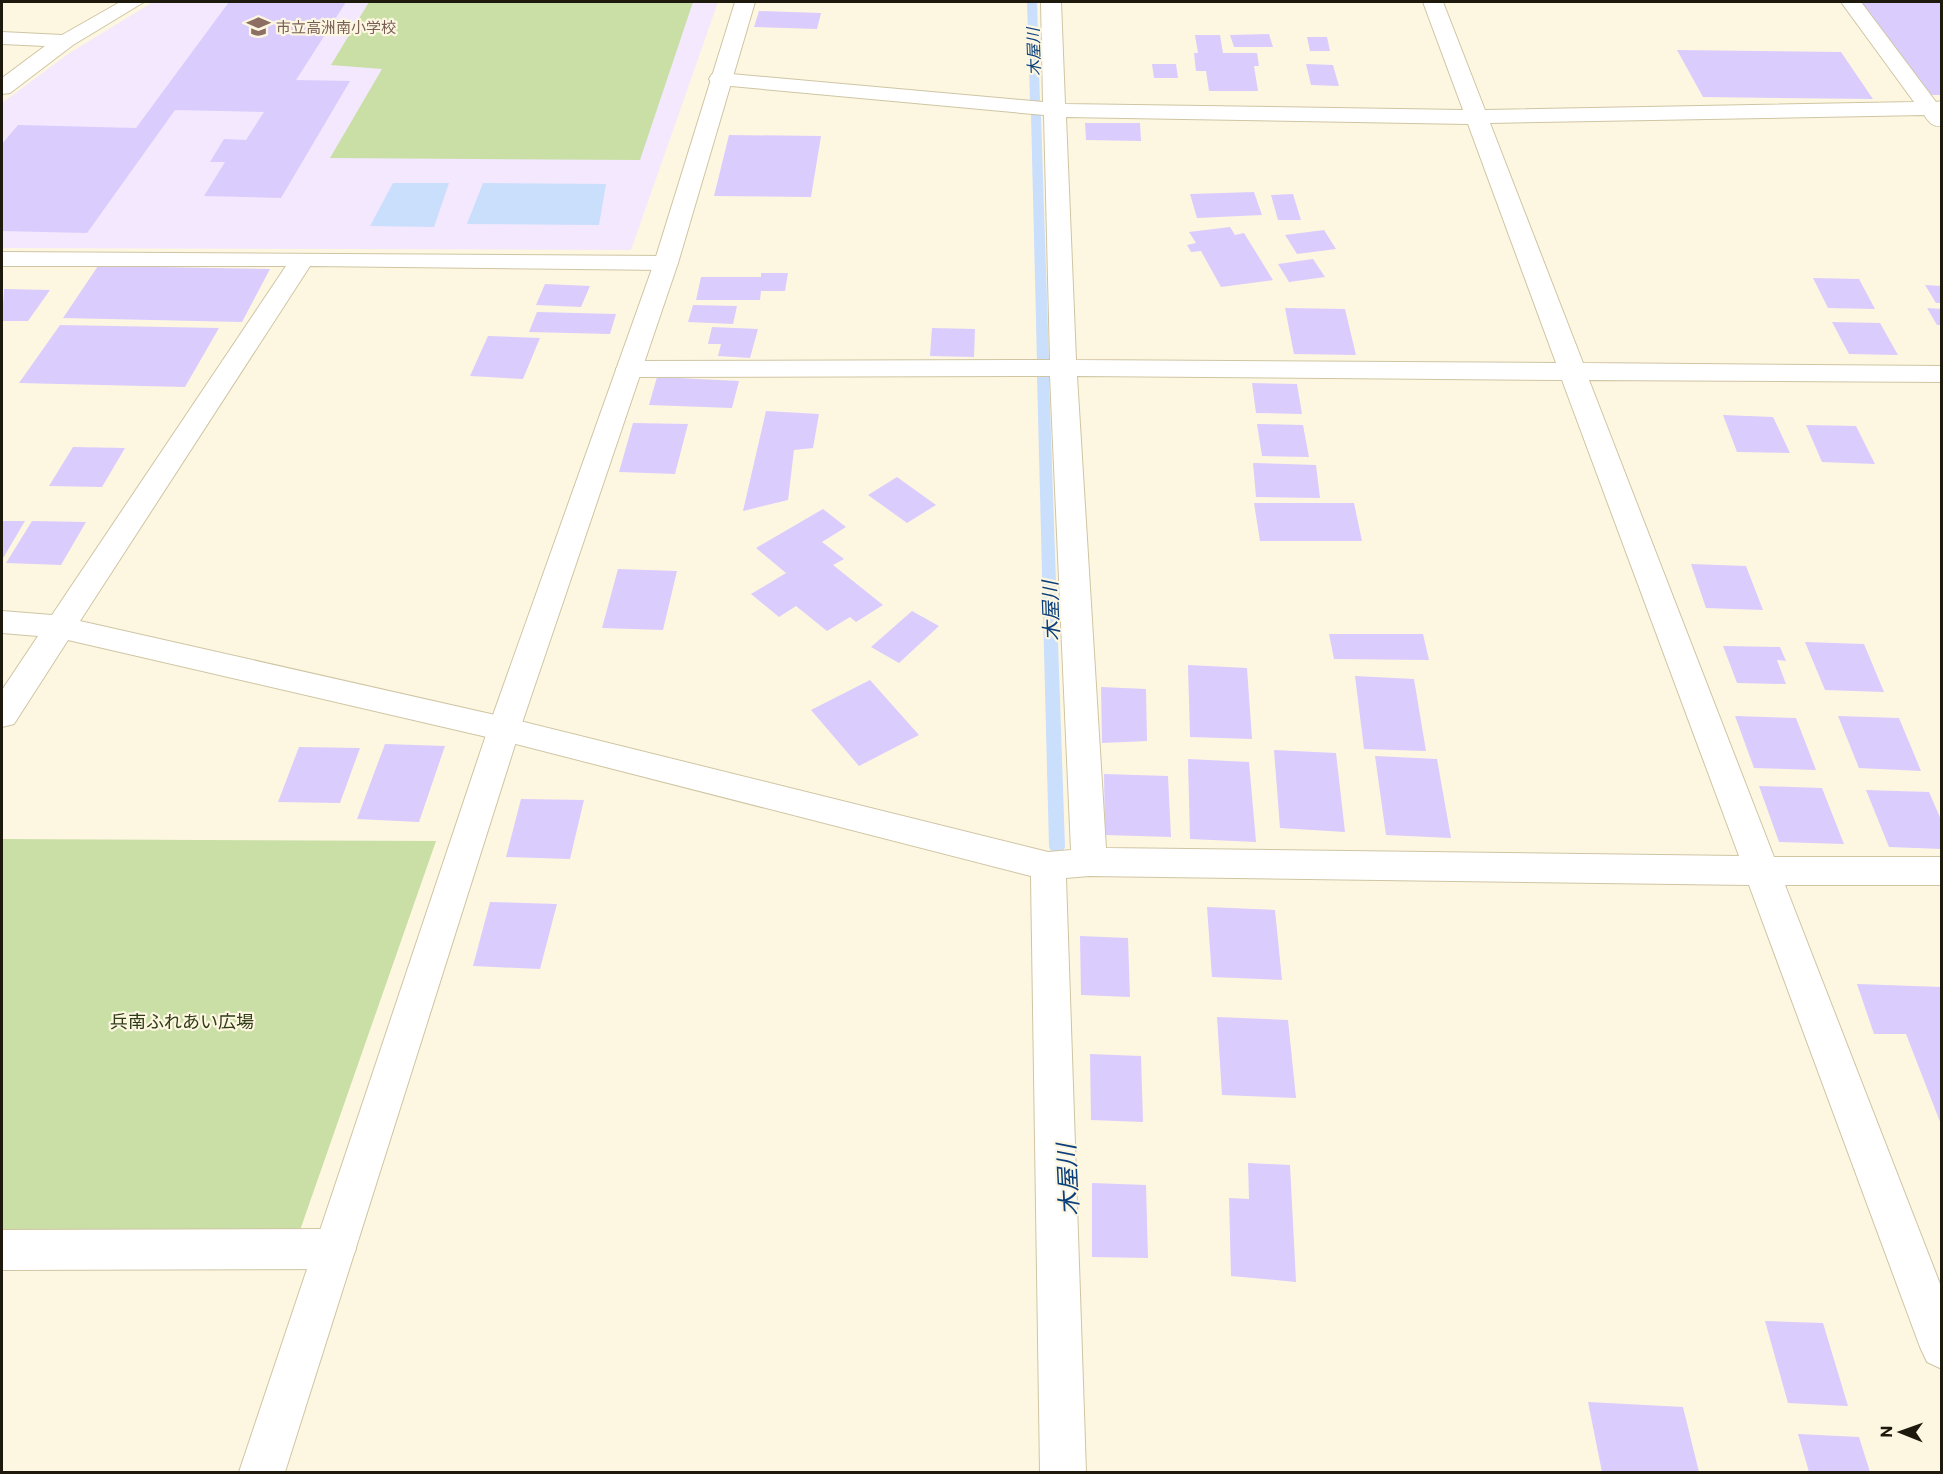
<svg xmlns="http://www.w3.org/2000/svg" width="1943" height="1474" viewBox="0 0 1943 1474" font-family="Commissioner,'Noto Sans JP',sans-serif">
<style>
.education{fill:#f3e8fd}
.green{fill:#cadfa6}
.water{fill:#c9dffc}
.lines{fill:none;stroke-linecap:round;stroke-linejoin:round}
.stream{fill:#c9dffc;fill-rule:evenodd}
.building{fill:#daccfd}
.street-casing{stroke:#cfc5a3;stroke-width:2}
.secondary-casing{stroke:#cfc5a3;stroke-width:2}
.street{fill:#fff;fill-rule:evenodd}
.secondary{fill:#fff;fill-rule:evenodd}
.labels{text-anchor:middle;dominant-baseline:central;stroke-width:4.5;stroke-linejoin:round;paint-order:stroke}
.far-education-label{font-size:15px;fill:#785e54;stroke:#fdf7e2;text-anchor:start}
.far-water-label{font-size:16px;font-style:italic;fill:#0c407d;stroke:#fdf7e2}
.park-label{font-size:18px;fill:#303c18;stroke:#fdf7e2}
.water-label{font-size:20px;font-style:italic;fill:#0c407d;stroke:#fdf7e2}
.near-water-label{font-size:24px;font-style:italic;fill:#0c407d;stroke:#fdf7e2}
</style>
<rect width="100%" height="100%" fill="#fdf7e2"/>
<path class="education" d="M 153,2 L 718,2 L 631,250 L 2,248 L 2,103 L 68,54 Z"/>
<path class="green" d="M 369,2 L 693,2 L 640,160 L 330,158 L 382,69 L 331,65 Z
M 2,839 L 436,841 L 298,1236 L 2,1236 Z"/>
<path class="water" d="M 393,183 L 449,183 L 434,227 L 370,226 Z
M 483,183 L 606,184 L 599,225 L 467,224 Z"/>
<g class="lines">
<path class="stream" d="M 1027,2 L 1037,2 L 1040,102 L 1035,105 L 1030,102 Z
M 1036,112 L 1041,115 L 1049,362 L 1043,366 L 1037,362 L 1031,115 Z
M 1043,372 L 1049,376 L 1065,847 L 1063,851 L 1051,851 L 1049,847 L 1037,376 Z"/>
</g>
<path class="building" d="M 229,2 L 346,2 L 296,80 L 350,81 L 281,198 L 204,196 L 225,162 L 210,162 L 224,139 L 246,140 L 264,112 L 175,110 L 87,233 L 2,231 L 2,144 L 18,125 L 136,128 Z
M 1846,2 L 1942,2 L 1942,95 L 1914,95 Z
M 759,11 L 821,13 L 817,29 L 754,27 Z
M 1269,34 L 1273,47 L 1234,47 L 1230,35 Z
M 1195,35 L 1220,35 L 1223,53 L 1257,53 L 1259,66 L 1254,66 L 1258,91 L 1209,91 L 1206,71 L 1196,71 L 1194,53 L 1198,53 Z
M 1307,37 L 1327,37 L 1330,51 L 1310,51 Z
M 1677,50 L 1841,52 L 1873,99 L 1703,97 Z
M 1152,64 L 1176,64 L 1178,78 L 1154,78 Z
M 1306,64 L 1333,65 L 1339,86 L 1311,85 Z
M 1085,123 L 1140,123 L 1141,141 L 1086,140 Z
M 729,135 L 821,136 L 811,197 L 714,196 Z
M 1254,192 L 1262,215 L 1197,218 L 1190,194 Z
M 1293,194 L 1301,220 L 1278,220 L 1271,195 Z
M 1230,227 L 1235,235 L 1244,233 L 1273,280 L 1221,287 L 1201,251 L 1191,252 L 1187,245 L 1196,243 L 1189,232 Z
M 1324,230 L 1336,249 L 1297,254 L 1285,235 Z
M 1313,259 L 1325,277 L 1289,282 L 1278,264 Z
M 98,266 L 270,269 L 242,322 L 63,318 Z
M 761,273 L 788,273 L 785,291 L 761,291 L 760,300 L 696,300 L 701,277 L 761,277 Z
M 1813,278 L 1859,279 L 1875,309 L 1828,308 Z
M 545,284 L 590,286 L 581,307 L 536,305 Z
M 1925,285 L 1942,286 L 1942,303 L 1936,303 Z
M 4,289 L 50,290 L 28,321 L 2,321 Z
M 693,305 L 737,306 L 733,324 L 688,322 Z
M 1285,308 L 1345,309 L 1356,355 L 1294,354 Z
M 1927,308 L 1942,309 L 1942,325 L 1937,325 Z
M 537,312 L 616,314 L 610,334 L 529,332 Z
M 1832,322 L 1880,323 L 1898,355 L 1849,354 Z
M 60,325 L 219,328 L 185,387 L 19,383 Z
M 712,327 L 758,329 L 750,358 L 718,356 L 721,344 L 708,344 Z
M 932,328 L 975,329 L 974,357 L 930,356 Z
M 488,336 L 540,338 L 523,379 L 470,376 Z
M 657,377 L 739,381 L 732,408 L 649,405 Z
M 1252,383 L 1297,384 L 1302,414 L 1256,413 Z
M 766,411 L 819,414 L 813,448 L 794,450 L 788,500 L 743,511 Z
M 1723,415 L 1773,417 L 1790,453 L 1737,452 Z
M 633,423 L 688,424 L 675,474 L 619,472 Z
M 1257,424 L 1303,425 L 1309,457 L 1262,456 Z
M 1806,425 L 1856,426 L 1875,464 L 1822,462 Z
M 73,447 L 125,448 L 102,487 L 49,486 Z
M 1253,463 L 1316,465 L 1320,498 L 1256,497 Z
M 897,477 L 936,505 L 907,523 L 868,495 Z
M 1254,503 L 1354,503 L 1362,541 L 1260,541 Z
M 823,509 L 846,527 L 822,542 L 844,559 L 833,565 L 883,605 L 856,622 L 850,617 L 827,631 L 796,606 L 779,617 L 751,594 L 786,573 L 756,548 Z
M 2,521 L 25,521 L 2,560 Z
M 32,521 L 86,522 L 61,565 L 6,563 Z
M 1691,564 L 1746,566 L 1763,610 L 1706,608 Z
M 618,569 L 677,571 L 663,630 L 602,628 Z
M 912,611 L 939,626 L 899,663 L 871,647 Z
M 1329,634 L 1423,634 L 1429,660 L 1334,659 Z
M 1805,642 L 1864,644 L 1884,692 L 1825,690 Z
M 1723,646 L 1780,647 L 1786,661 L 1777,660 L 1786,684 L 1737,683 Z
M 1188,665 L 1247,668 L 1252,739 L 1190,737 Z
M 1355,676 L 1414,679 L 1426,751 L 1364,749 Z
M 870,680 L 919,735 L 859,766 L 811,710 Z
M 1101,687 L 1146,689 L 1147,741 L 1102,743 Z
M 1735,716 L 1796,718 L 1816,770 L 1754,768 Z
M 1838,716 L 1899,718 L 1921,771 L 1859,768 Z
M 385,744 L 445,746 L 419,822 L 357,819 Z
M 299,747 L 360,748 L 340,803 L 278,802 Z
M 1274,750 L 1336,753 L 1345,832 L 1280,828 Z
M 1375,756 L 1437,759 L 1451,838 L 1386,835 Z
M 1188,759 L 1249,762 L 1256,842 L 1190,839 Z
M 1104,774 L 1168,776 L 1171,837 L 1105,835 Z
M 1759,786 L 1822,788 L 1844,844 L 1779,842 Z
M 1866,790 L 1929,792 L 1942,822 L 1942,849 L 1889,847 Z
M 521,799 L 584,800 L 570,859 L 506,857 Z
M 490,902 L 557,904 L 540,969 L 473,966 Z
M 1207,907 L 1275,910 L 1282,980 L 1212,977 Z
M 1080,936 L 1128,938 L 1130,997 L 1081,995 Z
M 1857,984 L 1942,987 L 1942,1127 L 1906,1034 L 1874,1034 Z
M 1217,1017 L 1288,1020 L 1296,1098 L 1222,1095 Z
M 1090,1054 L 1141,1056 L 1143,1122 L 1091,1120 Z
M 1248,1163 L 1290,1165 L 1296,1282 L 1231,1276 L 1229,1198 L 1249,1199 Z
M 1092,1183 L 1146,1185 L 1148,1258 L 1092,1257 Z
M 1765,1321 L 1823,1323 L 1848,1406 L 1788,1403 Z
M 1588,1402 L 1683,1407 L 1699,1472 L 1602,1472 Z
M 1798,1434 L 1859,1437 L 1870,1472 L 1809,1472 Z"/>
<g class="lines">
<defs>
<path id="street" d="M 120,2 L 144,2 L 73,45 L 10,93 L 2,94 L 2,78 L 45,46 L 2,44 L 2,32 L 62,35 Z
M 1041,2 L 1061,2 L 1065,104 L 1463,110 L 1423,2 L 1443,2 L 1485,110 L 1914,102 L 1841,2 L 1861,2 L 1936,102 L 1942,101 L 1942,126 C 1932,127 1929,122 1924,115 L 1490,123 L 1583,363 L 1942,366 L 1942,382 L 1589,380 L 1774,857 L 1942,857 L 1942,885 L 1785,885 L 1942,1289 L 1942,1369 L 1927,1362 L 1920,1347 L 1749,885 L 1089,876 L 1066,878 L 1086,1472 L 1040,1472 L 1031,876 L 504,741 L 68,640 L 14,724 L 2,727 L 2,690 L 38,636 L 2,633 L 2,611 L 52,615 L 286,266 L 2,266 L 2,252 L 666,256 L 675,258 L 678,263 L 675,268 L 666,270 L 310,266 L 80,621 L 504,717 L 1048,852 L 1071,850 L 1050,376 L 629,377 L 620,375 L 616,369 L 620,363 L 629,361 L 1050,360 L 1044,115 L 720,85 L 712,84 L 709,79 L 712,74 L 720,73 L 1043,102 ZM 1066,117 L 1468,124 L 1556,363 L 1076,360 ZM 1077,376 L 1562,380 L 1739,856 L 1106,848 Z
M 335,1229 L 350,1235 L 356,1249 L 350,1263 L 335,1269 L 2,1270 L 2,1230 Z"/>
<path id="secondary" d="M 735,2 L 755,2 L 678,263 L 520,729 L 285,1472 L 239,1472 L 488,729 L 654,263 Z"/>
</defs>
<use href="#street" class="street-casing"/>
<use href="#secondary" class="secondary-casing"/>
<use href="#street" class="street"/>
<use href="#secondary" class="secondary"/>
</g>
<defs>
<symbol id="school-bare" viewBox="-9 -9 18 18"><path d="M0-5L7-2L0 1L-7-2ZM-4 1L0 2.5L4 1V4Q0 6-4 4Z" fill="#8d6e63" stroke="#fdf7e2" stroke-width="2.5" paint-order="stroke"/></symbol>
</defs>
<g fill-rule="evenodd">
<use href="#school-bare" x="242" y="10" width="33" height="33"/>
</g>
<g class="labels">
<g class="far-education-label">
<text x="276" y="27">市立高洲南小学校</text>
</g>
<g class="far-water-label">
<text transform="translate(1033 52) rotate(-92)">木屋川</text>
</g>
<g class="park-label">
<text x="182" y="1021">兵南ふれあい広場</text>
</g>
<g class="water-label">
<text transform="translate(1050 611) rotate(-92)">木屋川</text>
</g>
<g class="near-water-label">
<text transform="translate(1067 1180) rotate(-93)">木屋川</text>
</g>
</g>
<rect width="1943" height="1474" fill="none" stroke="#1d190d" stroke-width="6"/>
<g transform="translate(1901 1432) rotate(271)" stroke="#fdf7e2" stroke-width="4.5" paint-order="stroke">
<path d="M0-4.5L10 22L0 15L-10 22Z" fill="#1d190d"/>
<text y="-9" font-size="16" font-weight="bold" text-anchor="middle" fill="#1d190d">N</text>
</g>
</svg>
